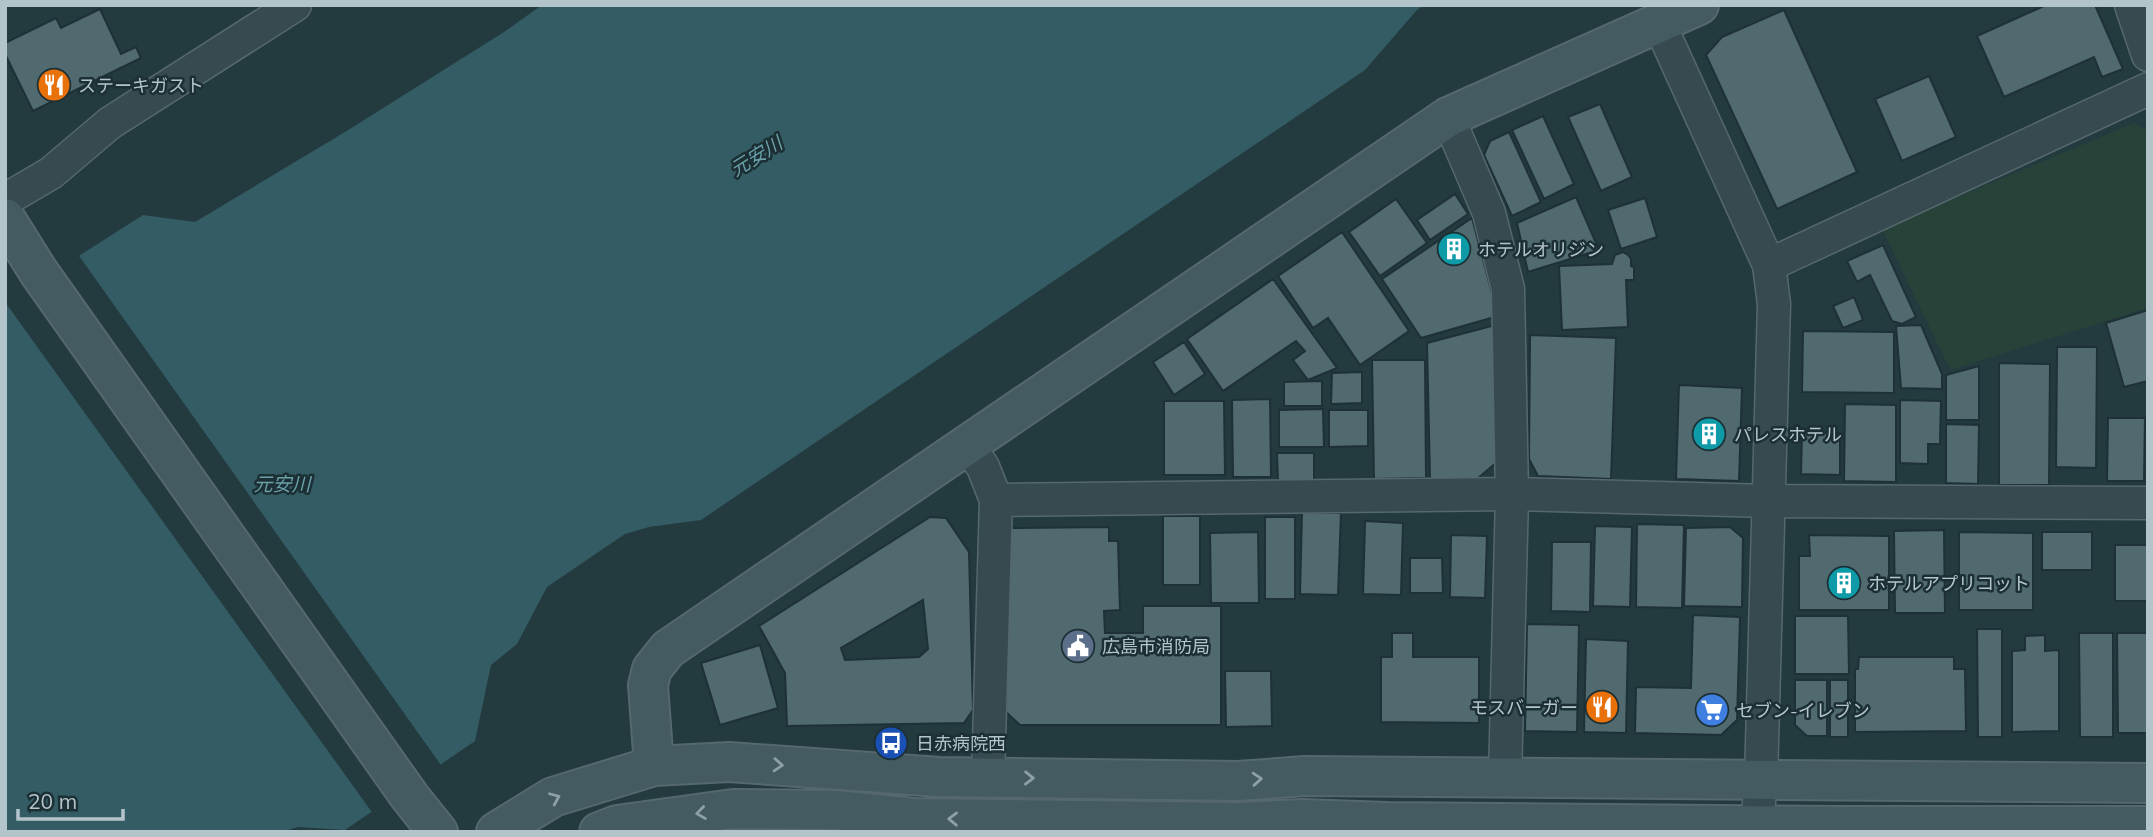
<svg xmlns="http://www.w3.org/2000/svg" width="2153" height="837" viewBox="0 0 2153 837" font-family="Mulish,'Noto Sans JP',sans-serif">
<style>
.green{fill:#274239}
.water{fill:#345c64}
.pier{fill:#233a3f}
.building{fill:#506a6f;stroke:#1e3136;stroke-width:2;fill-rule:evenodd}
.lines{fill:none;stroke-linecap:round;stroke-linejoin:round}
.street-casing{stroke:#55686d;stroke-width:35}
.secondary-casing{stroke:#55686d;stroke-width:42}
.street{stroke:#374a4f;stroke-width:32}
.secondary{stroke:#445b62;stroke-width:38}
.oneway{stroke:#8ca0a6}
.labels{text-anchor:middle;dominant-baseline:central;stroke-width:5;stroke-linejoin:round;paint-order:stroke}
.poi-label{font-size:18px;fill:#b3c5ca;stroke:#1c2f34;text-anchor:start}
.water-label{font-size:19px;font-style:italic;fill:#6aa0aa;stroke:#1c2f34}
</style>
<rect width="100%" height="100%" fill="#233a3f"/>
<path class="green" d="M 2134,123 L 2148,131 L 2148,308 L 1950,370 L 1882,229 Z"/>
<path class="water" d="M 542,5 L 1424,5 L 1416,11 L 1365,70 L 701,520 L 649,527 L 625,534 L 547,587 L 517,644 L 491,665 L 475,741 L 345,830 L 298,827 L 281,832 L 5,832 L 5,303 L 143,215 L 195,222 L 345,132 L 504,32 Z"/>
<path class="pier" d="M 77,253 L 443,768 L 374,815 L 5,302 L 5,298 Z"/>
<path class="building" d="M 2046,5 L 2095,5 L 2123,69 L 2102,77 L 2094,57 L 2004,97 L 1977,36 Z
M 100,9 L 121,54 L 136,47 L 141,58 L 33,111 L 5,54 L 5,43 L 56,18 L 61,28 Z
M 1784,10 L 1857,172 L 1777,209 L 1706,55 L 1722,37 Z
M 1929,76 L 1956,137 L 1902,161 L 1875,99 Z
M 1600,104 L 1632,177 L 1601,191 L 1568,117 Z
M 1543,116 L 1574,184 L 1544,199 L 1512,130 Z
M 1509,132 L 1541,202 L 1512,216 L 1484,155 L 1490,141 Z
M 1455,194 L 1468,214 L 1430,240 L 1417,220 Z
M 1576,197 L 1599,250 L 1528,272 L 1517,223 Z
M 1645,198 L 1657,237 L 1621,249 L 1608,210 Z
M 1396,199 L 1427,243 L 1380,276 L 1349,232 Z
M 1472,218 L 1498,316 L 1421,338 L 1382,279 Z
M 1342,232 L 1409,331 L 1360,365 L 1328,318 L 1313,328 L 1278,276 Z
M 1883,245 L 1916,317 L 1902,324 L 1892,321 L 1870,275 L 1857,282 L 1847,261 Z
M 1623,252 L 1628,255 L 1631,259 L 1631,266 L 1634,267 L 1634,280 L 1626,280 L 1628,327 L 1562,330 L 1559,266 L 1612,264 L 1615,255 Z
M 1273,279 L 1337,368 L 1308,380 L 1293,360 L 1305,351 L 1296,341 L 1223,391 L 1187,339 Z
M 1854,297 L 1863,320 L 1843,328 L 1833,306 Z
M 2148,310 L 2148,381 L 2124,387 L 2106,323 Z
M 1499,324 L 1497,462 L 1477,479 L 1430,479 L 1427,343 Z
M 1921,325 L 1942,374 L 1942,389 L 1901,388 L 1896,326 Z
M 1803,331 L 1894,332 L 1894,393 L 1802,392 Z
M 1530,335 L 1616,338 L 1611,479 L 1538,476 L 1529,459 Z
M 1184,342 L 1205,374 L 1174,395 L 1153,362 Z
M 2057,347 L 2097,347 L 2096,468 L 2056,467 Z
M 1372,360 L 1425,360 L 1426,478 L 1374,479 Z
M 1999,363 L 2050,364 L 2049,485 L 1999,485 Z
M 1979,366 L 1979,420 L 1946,420 L 1946,375 Z
M 1362,372 L 1362,403 L 1331,404 L 1332,373 Z
M 1322,381 L 1322,406 L 1284,406 L 1284,382 Z
M 1679,385 L 1742,388 L 1739,481 L 1676,479 Z
M 1270,399 L 1271,477 L 1233,477 L 1232,400 Z
M 1900,400 L 1941,401 L 1940,444 L 1928,444 L 1928,464 L 1900,463 Z
M 1164,401 L 1224,401 L 1225,475 L 1164,475 Z
M 1845,404 L 1896,405 L 1896,482 L 1844,481 Z
M 1323,409 L 1324,447 L 1279,447 L 1279,410 Z
M 1329,410 L 1368,410 L 1368,446 L 1329,447 Z
M 2108,418 L 2145,418 L 2144,481 L 2107,481 Z
M 1946,424 L 1979,425 L 1978,484 L 1946,483 Z
M 1802,433 L 1840,433 L 1840,475 L 1801,474 Z
M 1277,453 L 1314,453 L 1314,481 L 1278,481 Z
M 1302,512 L 1341,513 L 1338,595 L 1300,594 Z
M 1163,516 L 1200,516 L 1200,585 L 1163,585 Z
M 930,517 L 946,518 L 969,552 L 973,710 L 964,723 L 787,726 L 785,673 L 759,626 ZM 923,600 L 928,649 L 919,657 L 845,660 L 841,648 Z
M 1265,517 L 1295,517 L 1295,599 L 1265,599 Z
M 1365,521 L 1403,523 L 1401,595 L 1363,594 Z
M 1637,524 L 1684,525 L 1682,608 L 1636,607 Z
M 1595,526 L 1632,527 L 1630,607 L 1593,606 Z
M 1109,527 L 1109,541 L 1118,541 L 1120,610 L 1104,611 L 1105,633 L 1143,633 L 1143,606 L 1221,606 L 1221,725 L 1020,725 L 1006,712 L 1009,528 Z
M 1730,527 L 1743,538 L 1742,607 L 1684,606 L 1686,528 Z
M 1944,530 L 1945,613 L 1895,613 L 1894,531 Z
M 1258,532 L 1259,603 L 1211,603 L 1210,533 Z
M 1959,532 L 2033,533 L 2033,610 L 1959,610 Z
M 2042,532 L 2092,532 L 2092,570 L 2042,570 Z
M 1451,535 L 1487,536 L 1485,598 L 1450,597 Z
M 1809,535 L 1889,536 L 1889,610 L 1799,610 L 1799,556 L 1810,556 Z
M 1552,542 L 1591,542 L 1590,612 L 1551,611 Z
M 2115,545 L 2148,545 L 2148,601 L 2115,601 Z
M 1410,558 L 1442,558 L 1443,593 L 1410,593 Z
M 1693,615 L 1740,617 L 1737,720 L 1721,735 L 1635,733 L 1636,687 L 1691,688 Z
M 1795,616 L 1848,616 L 1849,674 L 1795,674 Z
M 1527,624 L 1579,625 L 1577,732 L 1525,731 Z
M 1977,629 L 2002,629 L 2002,737 L 1978,737 Z
M 1392,633 L 1413,633 L 1413,657 L 1479,657 L 1479,723 L 1381,722 L 1381,657 L 1392,657 Z
M 2079,633 L 2113,633 L 2113,737 L 2080,737 Z
M 2117,633 L 2148,633 L 2148,733 L 2118,733 Z
M 2045,635 L 2045,651 L 2059,650 L 2059,731 L 2012,732 L 2012,651 L 2025,650 L 2025,636 Z
M 1586,639 L 1628,641 L 1626,733 L 1584,732 Z
M 760,645 L 778,708 L 720,725 L 701,663 Z
M 1859,657 L 1954,657 L 1954,669 L 1965,669 L 1966,731 L 1855,732 L 1855,669 L 1858,669 Z
M 1225,671 L 1271,671 L 1272,726 L 1226,727 Z
M 1795,680 L 1827,680 L 1827,736 L 1807,736 L 1795,725 Z
M 1830,680 L 1848,680 L 1848,737 L 1830,737 Z"/>
<g class="lines">
<defs>
<path id="street" d="M 2131,5 L 2148,55
M 1659,23 L 1769,265 L 1774,304 L 1761,780 L 1757,825
M 1448,117 L 1489,213 L 1508,289 L 1512,494 L 1505,778
M 5,200 L 51,173 L 110,123 L 295,5
M 1769,265 L 2148,89
M 967,444 L 983,467 L 996,500 L 988,777
M 996,500 L 1512,494 L 1767,501 L 2148,503"/>
<path id="secondary" d="M 5,218 L 38,271 L 410,797 L 438,832
M 654,766 L 648,685 L 652,669 L 668,649 L 1448,117 L 1699,5
M 496,832 L 553,797 L 654,766 L 729,762 L 939,777 L 1238,781 L 1305,776 L 2148,783
M 599,832 L 617,825 L 733,809 L 836,810 L 914,818 L 1238,822 L 1303,819 L 1387,822 L 1837,826 L 2148,826"/>
</defs>
<use href="#street" class="street-casing"/>
<use href="#secondary" class="secondary-casing"/>
<use href="#street" class="street"/>
<use href="#secondary" class="secondary"/>
</g>
<defs><path id="oneway-chevron" d="M-2-3.5L2.5 0L-2 3.5" fill="none" stroke-width="1.6" stroke-linecap="round" stroke-linejoin="round" transform="scale(1.75)"/></defs>
<g class="oneway">
<use href="#oneway-chevron" transform="translate(778 765) rotate(4)"/>
<use href="#oneway-chevron" transform="translate(1029 778) rotate(1)"/>
<use href="#oneway-chevron" transform="translate(1257 779) rotate(-4)"/>
<use href="#oneway-chevron" transform="translate(555 798) rotate(-23)"/>
<use href="#oneway-chevron" transform="translate(701 813) rotate(172)"/>
<use href="#oneway-chevron" transform="translate(953 819) rotate(-179)"/>
</g>
<defs>
<symbol id="restaurant-disc" viewBox="-11 -11 22 22"><circle r="9.5" fill="#e8710a" stroke="#1c2f34"/><path d="M-5-6h1v4h1v-4h1v4h1v-4h1v5L-1.5 .5V6h-2V.5L-5-1ZM5-6V6H3V1.5H1.5Q1.5-4 5-6Z" fill="#fff"/></symbol>
<symbol id="building-disc" viewBox="-11 -11 22 22"><circle r="9.5" fill="#0f9aa8" stroke="#1c2f34"/><path d="M-4-6H4V6H1V3H-1V6H-4ZM-2.5-4.3h1.7v1.8h-1.7ZM.8-4.3h1.7v1.8H.8ZM-2.5-1h1.7V.8h-1.7ZM.8-1h1.7V.8H.8Z" fill="#fff"/></symbol>
<symbol id="civic-disc" viewBox="-11 -11 22 22"><circle r="9.5" fill="#5c6f8a" stroke="#1c2f34"/><path d="M-.6-6.5H3V-4.5H.6V-3L4-1V1h2V6H-6V1h2V-1L-.6-3ZM-1.2 2.5V6h2.4V2.5Z" fill="#fff"/></symbol>
<symbol id="supermarket-disc" viewBox="-11 -11 22 22"><circle r="9.5" fill="#3f7fe0" stroke="#1c2f34"/><path d="M-6-5.5h2.5l.6 2H6L4.5 2H-2.5L-4.4-4H-6ZM-1.5 3.2a1.3 1.3 0 1 0 .1 0ZM3 3.2a1.3 1.3 0 1 0 .1 0Z" fill="#fff"/></symbol>
<symbol id="bus-disc" viewBox="-11 -11 22 22"><circle r="9.5" fill="#1a4fb4" stroke="#1c2f34"/><path d="M-5-6H5V4H4V6H2V4H-2V6H-4V4H-5ZM-3.5-4V0h7V-4ZM-3.5 1.2v1.5H-2V1.2ZM2 1.2v1.5H3.5V1.2Z" fill="#fff"/></symbol>
</defs>
<g fill-rule="evenodd">
<use href="#restaurant-disc" x="35" y="66" width="38" height="38"/>
<use href="#building-disc" x="1435" y="230" width="38" height="38"/>
<use href="#building-disc" x="1690" y="415" width="38" height="38"/>
<use href="#building-disc" x="1825" y="564" width="38" height="38"/>
<use href="#civic-disc" x="1059" y="627" width="38" height="38"/>
<use href="#restaurant-disc" x="1583" y="688" width="38" height="38"/>
<use href="#supermarket-disc" x="1693" y="691" width="38" height="38"/>
<use href="#bus-disc" x="872" y="724" width="38" height="38"/>
</g>
<g class="labels">
<g class="poi-label">
<text x="78" y="85">ステーキガスト</text>
<text x="1478" y="249">ホテルオリジン</text>
<text x="1734" y="434">パレスホテル</text>
<text x="1868" y="583">ホテルアプリコット</text>
<text x="1102" y="646">広島市消防局</text>
<text x="1578" y="707" text-anchor="end">モスバーガー</text>
<text x="1736" y="710">セブン-イレブン</text>
<text x="916" y="743">日赤病院西</text>
</g>
<g class="water-label">
<text transform="translate(756 156) rotate(-32)">元安川</text>
<text x="282" y="484">元安川</text>
</g>
</g>
<rect width="2153" height="837" fill="none" stroke="#b3c5ca" stroke-width="14"/>
<path d="M18 809v10h105v-10" fill="none" stroke="#b3c5ca" stroke-width="3.5"/>
<text x="28" y="809" font-size="21" fill="#b3c5ca" stroke="#1c2f34" stroke-width="5" paint-order="stroke">20 m</text>
</svg>
